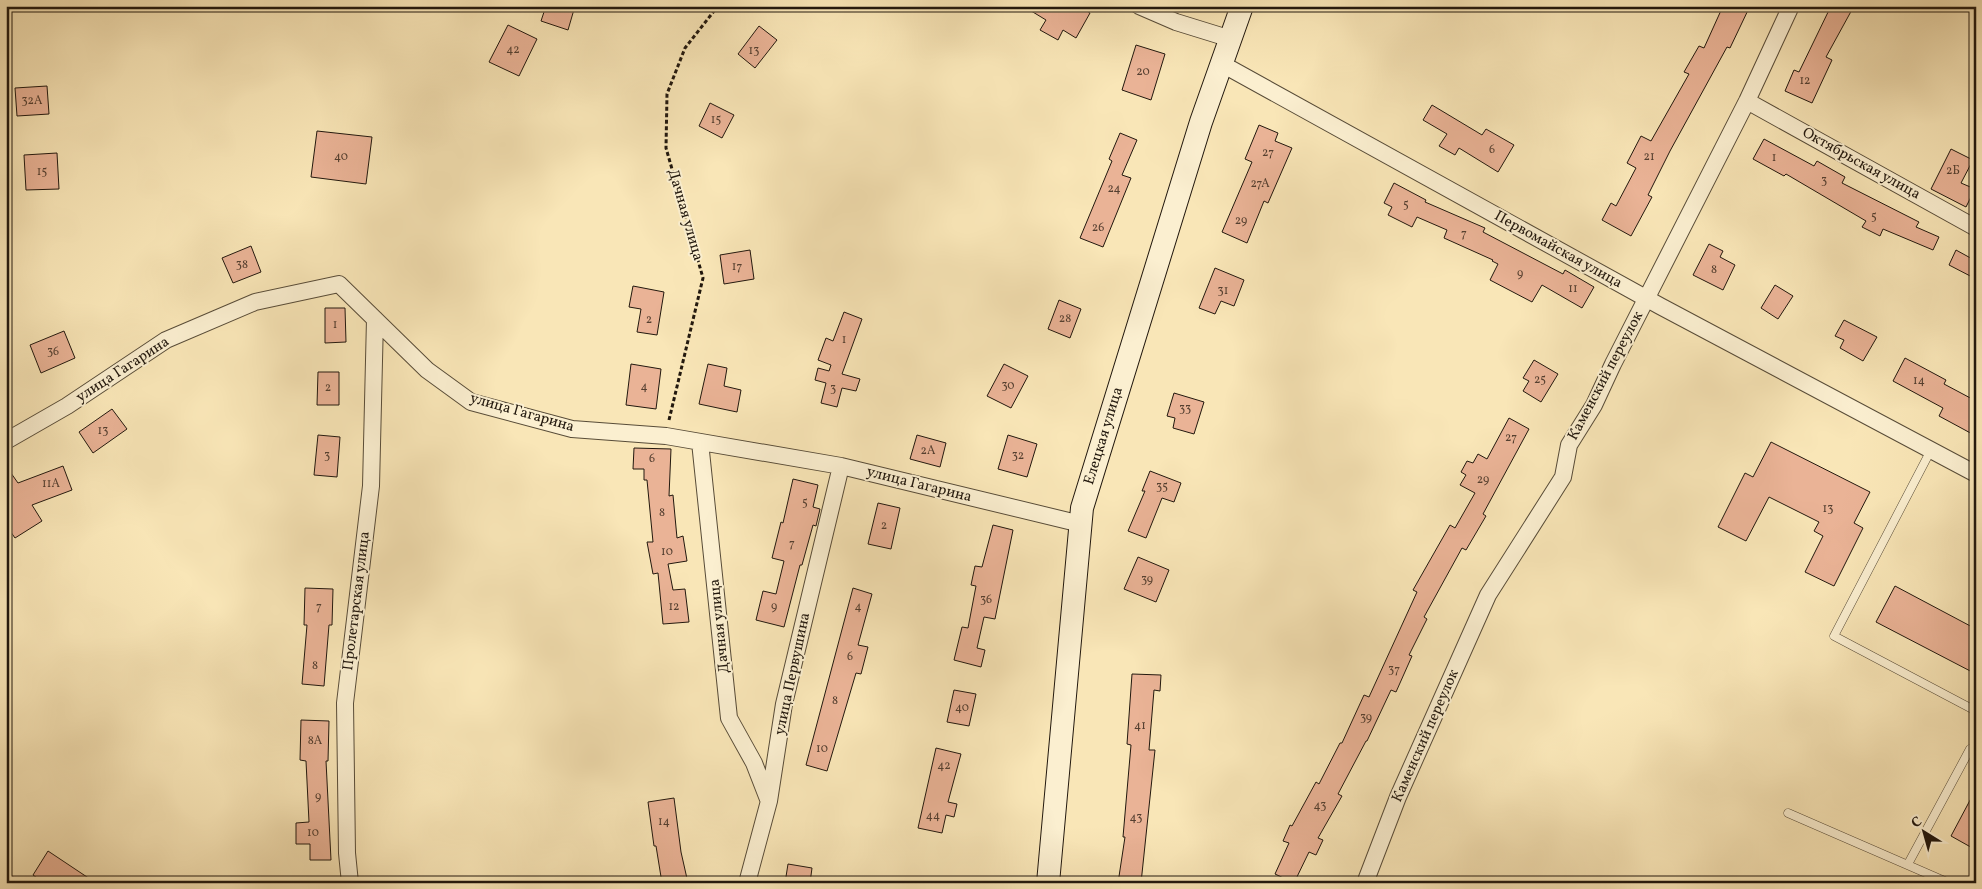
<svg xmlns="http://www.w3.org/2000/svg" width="1982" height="889" viewBox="0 0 1982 889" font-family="Vollkorn,serif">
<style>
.building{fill:#eab396;stroke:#22180e}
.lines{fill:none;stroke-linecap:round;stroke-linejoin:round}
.lane-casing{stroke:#584c38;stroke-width:9}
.street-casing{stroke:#584c38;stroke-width:18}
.secondary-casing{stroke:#22180e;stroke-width:24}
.path{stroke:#22180e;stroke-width:3;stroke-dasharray:4 2.5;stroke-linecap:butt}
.lane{stroke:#fbefd0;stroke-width:8}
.street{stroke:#fbefd0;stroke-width:16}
.secondary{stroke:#fbefd0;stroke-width:22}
.labels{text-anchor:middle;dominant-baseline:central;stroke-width:4;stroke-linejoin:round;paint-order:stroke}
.number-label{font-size:12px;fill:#543f30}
.street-label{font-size:15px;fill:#22180e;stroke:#fbefd0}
</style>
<rect width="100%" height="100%" fill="#f9e6b7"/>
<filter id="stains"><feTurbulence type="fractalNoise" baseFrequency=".004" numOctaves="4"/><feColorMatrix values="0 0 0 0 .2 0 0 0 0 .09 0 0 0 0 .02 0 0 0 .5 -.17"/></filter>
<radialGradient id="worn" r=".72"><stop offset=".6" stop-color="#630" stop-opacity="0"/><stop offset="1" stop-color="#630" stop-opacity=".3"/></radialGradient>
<path class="building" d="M 546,6 L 575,6 L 568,30 L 541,21 Z
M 1023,6 L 1079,6 L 1090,13 L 1076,38 L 1063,30 L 1058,40 L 1040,30 L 1046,20 Z
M 1723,6 L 1750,6 L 1730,48 L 1727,47 L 1670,151 L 1648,195 L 1652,197 L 1631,236 L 1602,220 L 1611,203 L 1616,206 L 1636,168 L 1627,163 L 1641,136 L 1651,141 L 1689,74 L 1684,72 L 1699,46 L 1704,48 Z
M 1831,6 L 1854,6 L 1826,57 L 1832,60 L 1812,103 L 1785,91 L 1794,70 L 1799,72 Z
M 508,25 L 537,39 L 519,76 L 489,62 Z
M 759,26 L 777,40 L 755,68 L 738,54 Z
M 1136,45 L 1165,54 L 1151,100 L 1122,90 Z
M 47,86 L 49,114 L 17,116 L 15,88 Z
M 710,103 L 734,115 L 722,138 L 699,126 Z
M 1432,105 L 1482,135 L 1486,129 L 1514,145 L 1498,172 L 1459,148 L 1455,155 L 1439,146 L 1447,134 L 1423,120 Z
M 1259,125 L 1278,133 L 1275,141 L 1292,148 L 1268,203 L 1264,201 L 1247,243 L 1222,232 L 1252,162 L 1245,159 Z
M 317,131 L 372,137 L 366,184 L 311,177 Z
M 1120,133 L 1137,140 L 1122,175 L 1131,178 L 1103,247 L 1080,238 L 1112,161 L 1109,159 Z
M 1764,139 L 1814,166 L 1817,161 L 1845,177 L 1842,183 L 1919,222 L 1916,227 L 1939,237 L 1933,250 L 1883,229 L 1880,236 L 1862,227 L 1866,221 L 1786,174 L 1784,176 L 1753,159 Z
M 1951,149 L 1973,160 L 1961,183 L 1975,189 L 1966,207 L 1931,189 Z
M 57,153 L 59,189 L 26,190 L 24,155 Z
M 1394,183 L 1426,200 L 1425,202 L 1485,228 L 1483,232 L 1563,274 L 1565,270 L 1594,287 L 1582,308 L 1542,285 L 1532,302 L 1490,280 L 1498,264 L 1492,261 L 1493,260 L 1444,238 L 1447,230 L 1417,217 L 1412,227 L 1388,215 L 1392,207 L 1384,203 Z
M 1709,244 L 1723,251 L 1720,257 L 1735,265 L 1723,290 L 1693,275 Z
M 251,246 L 261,272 L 233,283 L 222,258 Z
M 750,250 L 754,279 L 724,284 L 720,255 Z
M 1956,250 L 1976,261 L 1976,279 L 1949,265 Z
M 1215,268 L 1244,280 L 1234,306 L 1221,301 L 1215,314 L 1199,308 Z
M 1775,285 L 1793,296 L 1778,319 L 1761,308 Z
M 633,286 L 664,292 L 657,335 L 637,332 L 641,309 L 629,307 Z
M 1059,300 L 1081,309 L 1070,338 L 1048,329 Z
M 325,308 L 345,308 L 346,342 L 325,343 Z
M 844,312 L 862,319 L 842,374 L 860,379 L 856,391 L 842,388 L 837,407 L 821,403 L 826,383 L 815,380 L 818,368 L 829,371 L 831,365 L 818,360 L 826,338 L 833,341 Z
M 1844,320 L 1877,337 L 1863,361 L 1840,348 L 1844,340 L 1835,336 Z
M 64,331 L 75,358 L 41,373 L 30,345 Z
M 1905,358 L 1946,380 L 1944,384 L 1976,401 L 1976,436 L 1939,416 L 1943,408 L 1893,381 Z
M 1534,360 L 1558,374 L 1541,402 L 1523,391 L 1529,381 L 1523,378 Z
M 631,364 L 661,369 L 656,409 L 626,405 Z
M 708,364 L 727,368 L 724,386 L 741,390 L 737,412 L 699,404 Z
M 1004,364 L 1028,376 L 1011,408 L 987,396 Z
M 318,372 L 339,372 L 339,405 L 317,405 Z
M 1174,393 L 1204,402 L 1194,434 L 1173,428 L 1175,418 L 1167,416 Z
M 112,409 L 127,429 L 93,453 L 79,432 Z
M 1509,418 L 1529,429 L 1483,514 L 1486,516 L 1466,550 L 1462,548 L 1424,617 L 1427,619 L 1409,655 L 1412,656 L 1396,692 L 1391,690 L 1367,741 L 1366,741 L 1338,794 L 1342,796 L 1318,838 L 1323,840 L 1316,855 L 1309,852 L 1294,883 L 1275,874 L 1289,843 L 1283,841 L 1290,825 L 1292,826 L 1316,782 L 1319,784 L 1340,743 L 1342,743 L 1364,695 L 1369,697 L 1417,592 L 1413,590 L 1450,525 L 1455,528 L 1475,493 L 1460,485 L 1466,475 L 1461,472 L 1467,461 L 1473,463 L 1478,454 L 1487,459 Z
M 318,435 L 340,437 L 337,477 L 314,475 Z
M 917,435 L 946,443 L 940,467 L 910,459 Z
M 1008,435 L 1037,444 L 1027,477 L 998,469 Z
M 1771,442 L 1870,492 L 1854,523 L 1863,528 L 1834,586 L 1805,572 L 1823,536 L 1814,531 L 1819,522 L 1769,497 L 1746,541 L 1718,527 L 1745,473 L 1753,477 Z
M 634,448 L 671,449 L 669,496 L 673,495 L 677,538 L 683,536 L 687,561 L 668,564 L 673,590 L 685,589 L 689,622 L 663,624 L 658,573 L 653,574 L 647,542 L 653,542 L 647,480 L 644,480 L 644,469 L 633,469 Z
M 6,466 L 18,483 L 63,466 L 72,490 L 32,505 L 42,521 L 15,538 L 6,525 Z
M 1150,471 L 1181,483 L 1174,502 L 1162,498 L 1146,538 L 1128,531 L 1145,491 L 1142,491 Z
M 793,479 L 818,485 L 813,507 L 820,509 L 816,526 L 813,525 L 802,565 L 800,565 L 784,627 L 756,620 L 763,591 L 776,594 L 784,561 L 772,558 L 781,522 L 783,523 Z
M 878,503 L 900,508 L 891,549 L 868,544 Z
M 993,525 L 1013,530 L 995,619 L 984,617 L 977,648 L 985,650 L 981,667 L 954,660 L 962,627 L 968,628 L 976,586 L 971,585 L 975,566 L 982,567 Z
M 1138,557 L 1169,570 L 1156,602 L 1124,589 Z
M 1895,586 L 1976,629 L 1976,674 L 1876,622 Z
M 305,588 L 333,589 L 332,625 L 329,625 L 324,686 L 302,684 L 307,625 L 304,625 Z
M 853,588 L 872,594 L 858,645 L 868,647 L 861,674 L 856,673 L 827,771 L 806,765 Z
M 1132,674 L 1161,675 L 1160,691 L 1154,690 L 1149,750 L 1155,750 L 1141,883 L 1118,883 L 1125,837 L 1123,837 L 1131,745 L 1127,744 Z
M 954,690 L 976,694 L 969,726 L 947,722 Z
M 301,720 L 329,721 L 328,761 L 326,761 L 331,860 L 310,860 L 310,844 L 296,844 L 296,823 L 309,822 L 306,761 L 300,760 Z
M 936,748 L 961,754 L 948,802 L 957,804 L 954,817 L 946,815 L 942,833 L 918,828 Z
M 1976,789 L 1976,850 L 1951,836 Z
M 674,798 L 681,852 L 688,883 L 662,883 L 656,846 L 654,846 L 648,802 Z
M 48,851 L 96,883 L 44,883 L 33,875 Z
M 788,864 L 812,868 L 810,883 L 785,883 Z"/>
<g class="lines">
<defs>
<path id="lane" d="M 1931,450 L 1834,636 L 1976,711
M 1788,813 L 1949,883
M 1908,864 L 1970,749"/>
<path id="street" d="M 1139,6 L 1176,22 L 1231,39
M 1222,64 L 1660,306 L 1976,474
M 1747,101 L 1976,228
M 6,441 L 67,406 L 166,340 L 255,302 L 339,284 L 427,370 L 471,402 L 572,429 L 666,436 L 841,466 L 1081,524
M 700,442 L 729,718 L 754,763 L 768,799
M 6,882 L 7,883
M 350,883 L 347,853 L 345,703 L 371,486 L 375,319
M 747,883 L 769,801 L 784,704 L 841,466
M 1365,883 L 1398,797 L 1488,595 L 1563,477 L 1569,445 L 1594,405 L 1613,364 L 1747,101 L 1791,6"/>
<path id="secondary" d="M 1048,883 L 1082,508 L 1201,122 L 1242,6"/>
</defs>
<use href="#lane" class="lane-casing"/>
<use href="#street" class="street-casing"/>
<use href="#secondary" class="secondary-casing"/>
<path class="path" d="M 669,420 L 703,278 L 666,148 L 667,94 L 685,48 L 718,6"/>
<use href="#lane" class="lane"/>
<use href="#street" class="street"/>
<use href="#secondary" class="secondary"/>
</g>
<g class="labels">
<g class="number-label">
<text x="513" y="50">42</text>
<text x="754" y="51">13</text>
<text x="1143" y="72">20</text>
<text x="1805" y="81">12</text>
<text x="32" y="101">32А</text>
<text x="716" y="120">15</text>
<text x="1492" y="150">6</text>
<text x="1268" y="153">27</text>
<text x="341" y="157">40</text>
<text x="1649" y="157">21</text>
<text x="1774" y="158">1</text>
<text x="1953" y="171">2Б</text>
<text x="42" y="172">15</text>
<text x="1824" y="181">3</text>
<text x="1260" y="184">27А</text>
<text x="1114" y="189">24</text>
<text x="1406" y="205">5</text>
<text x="1874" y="217">5</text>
<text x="1241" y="221">29</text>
<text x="1098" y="228">26</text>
<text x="1464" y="234">7</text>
<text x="242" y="265">38</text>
<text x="737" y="267">17</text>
<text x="1714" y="270">8</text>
<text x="1520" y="274">9</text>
<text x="1573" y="289">11</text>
<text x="1223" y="291">31</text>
<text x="1065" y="319">28</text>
<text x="649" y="320">2</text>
<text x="335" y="325">1</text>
<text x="844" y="340">1</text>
<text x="53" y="352">36</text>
<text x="1540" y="380">25</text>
<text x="1919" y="381">14</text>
<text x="1008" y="386">30</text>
<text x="644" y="387">4</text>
<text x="328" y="388">2</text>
<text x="833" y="389">3</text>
<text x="1185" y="409">33</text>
<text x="103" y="431">13</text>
<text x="1511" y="438">27</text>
<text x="928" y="451">2А</text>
<text x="327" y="456">3</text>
<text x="1018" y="456">32</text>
<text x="652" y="459">6</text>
<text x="1483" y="480">29</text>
<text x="51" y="484">11А</text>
<text x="1162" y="487">35</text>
<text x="805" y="503">5</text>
<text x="1828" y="509">13</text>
<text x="662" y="513">8</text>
<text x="884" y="526">2</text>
<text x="792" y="544">7</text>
<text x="667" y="552">10</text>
<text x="1147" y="580">39</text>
<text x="986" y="600">36</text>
<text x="319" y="607">7</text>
<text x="674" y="607">12</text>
<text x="774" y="607">9</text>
<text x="858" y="607">4</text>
<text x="850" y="657">6</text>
<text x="315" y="666">8</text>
<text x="1394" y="670">37</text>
<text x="835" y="701">8</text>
<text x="962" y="708">40</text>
<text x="1366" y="718">39</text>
<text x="1140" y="726">41</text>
<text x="315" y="741">8А</text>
<text x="822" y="749">10</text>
<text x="944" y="766">42</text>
<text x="318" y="797">9</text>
<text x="1320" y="806">43</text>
<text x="933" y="816">44</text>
<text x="1136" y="818">43</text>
<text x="664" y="822">14</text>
<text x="313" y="833">10</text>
</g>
<g class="street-label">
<text transform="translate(1861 164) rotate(29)">Октябрьская улица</text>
<text transform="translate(685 215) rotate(74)">Дачная улица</text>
<text transform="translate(1558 250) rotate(29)">Первомайская улица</text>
<text transform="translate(123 370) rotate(-33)">улица Гагарина</text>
<text transform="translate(1606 376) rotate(-62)">Каменский переулок</text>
<text transform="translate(522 413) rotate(16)">улица Гагарина</text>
<text transform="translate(1104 436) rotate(-73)">Елецкая улица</text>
<text transform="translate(919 485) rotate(14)">улица Гагарина</text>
<text transform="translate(357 601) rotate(-83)">Пролетарская улица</text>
<text transform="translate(720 626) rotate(-96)">Дачная улица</text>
<text transform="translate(793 674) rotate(-78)">улица Первушина</text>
<text transform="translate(1426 736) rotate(-66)">Каменский переулок</text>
</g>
</g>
<rect width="1982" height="889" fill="none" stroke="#f9e6b7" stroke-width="25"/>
<rect x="8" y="8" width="1967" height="874" fill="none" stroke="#22180e" stroke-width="2.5"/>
<rect x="12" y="12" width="1957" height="864" fill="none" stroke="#22180e"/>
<g transform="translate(1924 832) rotate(323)" stroke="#fbefd0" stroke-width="4" paint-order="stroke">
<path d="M0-4L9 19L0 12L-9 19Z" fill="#22180e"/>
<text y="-8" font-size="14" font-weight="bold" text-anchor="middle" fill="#22180e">С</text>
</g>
<rect width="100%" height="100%" filter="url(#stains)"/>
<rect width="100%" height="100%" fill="url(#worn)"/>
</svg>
